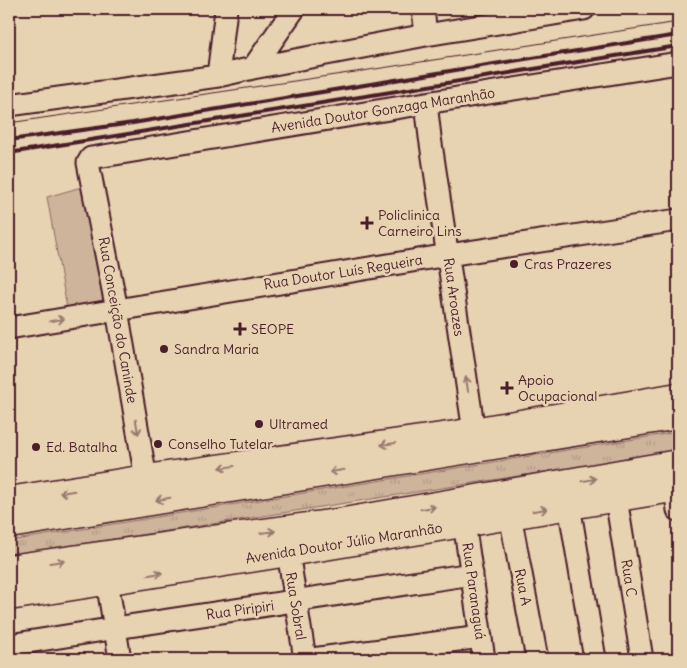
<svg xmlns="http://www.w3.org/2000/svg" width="687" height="668" viewBox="0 0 687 668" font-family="Delius,sans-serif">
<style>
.grass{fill:#ceb49b;stroke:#8c6a63}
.park{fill:url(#park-tufts);stroke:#8c6a63}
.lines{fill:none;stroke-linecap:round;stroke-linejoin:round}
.minor-casing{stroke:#4a1f2b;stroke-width:25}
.major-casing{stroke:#4a1f2b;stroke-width:31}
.highway-casing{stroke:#4a1f2b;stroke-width:31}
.minor{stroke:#e7d2b1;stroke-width:21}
.major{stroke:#e7d2b1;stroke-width:28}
.highway{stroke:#e7d2b1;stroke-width:28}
.tram{stroke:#4a1f2b;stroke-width:1}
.rail{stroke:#4a1f2b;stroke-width:4}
.oneway{stroke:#98786e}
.poi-dot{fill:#4a1f2b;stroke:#e7d2b1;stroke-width:2}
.labels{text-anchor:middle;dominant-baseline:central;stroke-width:5;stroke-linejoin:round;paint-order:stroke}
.street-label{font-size:14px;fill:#4a1f2b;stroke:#e7d2b1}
.poi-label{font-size:14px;fill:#4a1f2b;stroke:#e7d2b1;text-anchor:start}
</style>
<defs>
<pattern id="park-tufts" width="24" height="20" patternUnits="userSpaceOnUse" patternTransform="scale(1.25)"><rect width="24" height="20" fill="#ceb49b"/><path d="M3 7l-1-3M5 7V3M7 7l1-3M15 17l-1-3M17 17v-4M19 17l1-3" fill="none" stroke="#b29a86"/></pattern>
</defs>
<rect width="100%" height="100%" fill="#e7d2b1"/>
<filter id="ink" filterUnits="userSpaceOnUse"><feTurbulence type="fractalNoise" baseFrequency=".02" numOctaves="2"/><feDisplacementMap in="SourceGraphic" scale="10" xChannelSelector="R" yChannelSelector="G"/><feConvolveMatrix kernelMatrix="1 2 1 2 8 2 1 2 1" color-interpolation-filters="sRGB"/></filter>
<g filter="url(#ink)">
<path class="grass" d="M 85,186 L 103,302 L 67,308 L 47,197 Z"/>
<path class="park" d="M 678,432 L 678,451 L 218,523 L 9,555 L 9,541 Z"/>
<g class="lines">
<defs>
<path id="minor" d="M 423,9 L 426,35
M 253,68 L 294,9
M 218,76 L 226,9
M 426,103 L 430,137 L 474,432
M 9,105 L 218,76 L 253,68 L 426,35 L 584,9
M 9,328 L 448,255 L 678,220
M 146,479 L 117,310 L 88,163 L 91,158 L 426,103 L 678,63
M 675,488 L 678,510
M 616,498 L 642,659
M 569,505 L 595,659
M 510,515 L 537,659
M 464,522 L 484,659
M 288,552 L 305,659
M 107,581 L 120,659
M 9,645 C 163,620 317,598 472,574
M 312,659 L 481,637"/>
<path id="major" d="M 9,501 L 146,479 L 456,435 L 678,397
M 9,596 L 288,552 L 678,487"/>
<path id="highway" d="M 9,524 L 678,415
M 9,569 L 219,539 L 344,522 L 678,464"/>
</defs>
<use href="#minor" class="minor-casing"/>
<use href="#major" class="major-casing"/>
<use href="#highway" class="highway-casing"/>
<use href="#minor" class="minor"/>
<use href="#major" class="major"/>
<use href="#highway" class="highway"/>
<path class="tram" d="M 9,123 L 369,70 L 678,22"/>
<path class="rail" d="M 9,140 L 133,123 L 462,69 L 678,35
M 9,153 L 678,46"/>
</g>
<defs><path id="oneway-shaft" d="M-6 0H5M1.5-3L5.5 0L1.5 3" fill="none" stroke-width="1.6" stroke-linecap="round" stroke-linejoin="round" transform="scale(1.25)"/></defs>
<g class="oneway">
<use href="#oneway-shaft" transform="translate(57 320) rotate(-9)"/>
<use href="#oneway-shaft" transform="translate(467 384) rotate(-98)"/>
<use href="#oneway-shaft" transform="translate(137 427) rotate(80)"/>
<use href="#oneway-shaft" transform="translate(388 444) rotate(172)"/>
<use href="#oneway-shaft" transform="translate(227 467) rotate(172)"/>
<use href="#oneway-shaft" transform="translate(337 471) rotate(171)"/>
<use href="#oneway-shaft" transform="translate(589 480) rotate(-10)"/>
<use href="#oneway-shaft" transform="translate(67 492) rotate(171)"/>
<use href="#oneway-shaft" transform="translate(163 499) rotate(171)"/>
<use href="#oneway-shaft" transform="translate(428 508) rotate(-10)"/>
<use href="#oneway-shaft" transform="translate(540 510) rotate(-9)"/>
<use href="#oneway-shaft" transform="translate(268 532) rotate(-7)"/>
<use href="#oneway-shaft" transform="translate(57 562) rotate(-8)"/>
<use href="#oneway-shaft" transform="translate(155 574) rotate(-9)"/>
</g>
</g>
<g class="poi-dot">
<path d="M364.5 215.5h5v5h5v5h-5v5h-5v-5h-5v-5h5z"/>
<circle cx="514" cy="264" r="5"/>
<path d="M237.5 321.5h5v5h5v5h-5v5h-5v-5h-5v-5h5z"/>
<circle cx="164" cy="349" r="5"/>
<path d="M504.5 380.5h5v5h5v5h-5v5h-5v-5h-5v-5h5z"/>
<circle cx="259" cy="424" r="5"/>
<circle cx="158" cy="444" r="5"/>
<circle cx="36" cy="447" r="5"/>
</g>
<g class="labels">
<g class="street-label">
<text transform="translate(383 110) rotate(-9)">Avenida Doutor Gonzaga Maranhão</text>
<text transform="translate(343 272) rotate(-9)">Rua Doutor Luís Regueira</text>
<text transform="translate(454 297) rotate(82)">Rua Aroazes</text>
<text transform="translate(118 320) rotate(80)">Rua Conceição do Caninde</text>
<text transform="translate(344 543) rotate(-9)">Avenida Doutor Júlio Maranhão</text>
<text transform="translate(629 578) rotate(81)">Rua C</text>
<text transform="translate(523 587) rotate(79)">Rua A</text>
<text transform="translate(474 591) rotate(82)">Rua Paranaguá</text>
<text transform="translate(296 606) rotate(81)">Rua Sobral</text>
<text transform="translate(240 610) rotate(-8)">Rua Piripiri</text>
</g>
<g class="poi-label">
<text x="378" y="215">Policlinica<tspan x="378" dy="16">Carneiro Lins</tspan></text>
<text x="524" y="264">Cras Prazeres</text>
<text x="251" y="329">SEOPE</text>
<text x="174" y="349">Sandra Maria</text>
<text x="518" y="380">Apoio<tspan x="518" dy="16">Ocupacional</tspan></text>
<text x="269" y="424">Ultramed</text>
<text x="168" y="444">Conselho Tutelar</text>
<text x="46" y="447">Ed. Batalha</text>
</g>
</g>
<rect width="687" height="668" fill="none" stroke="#e7d2b1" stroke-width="30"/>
<rect x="15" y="15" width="657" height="638" fill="none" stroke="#4a1f2b" stroke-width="2" filter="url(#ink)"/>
</svg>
